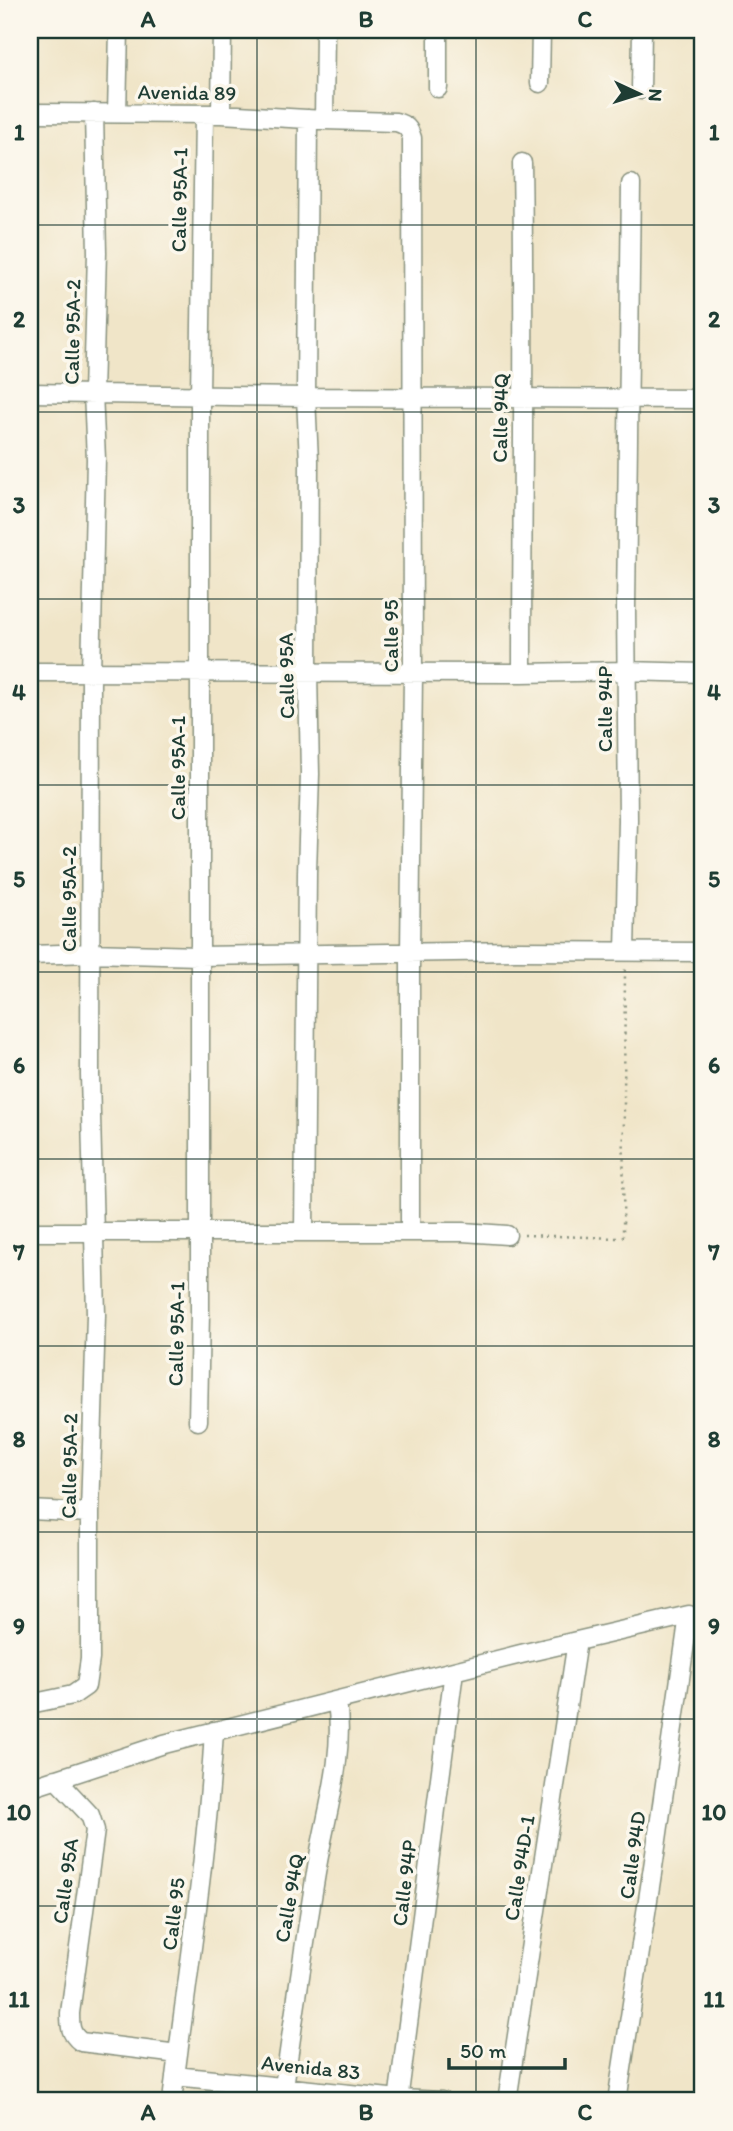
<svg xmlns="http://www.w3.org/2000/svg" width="733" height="2131" viewBox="0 0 733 2131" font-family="Itim,sans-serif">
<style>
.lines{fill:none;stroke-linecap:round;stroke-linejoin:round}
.minor-casing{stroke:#88917e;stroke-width:21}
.path{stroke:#88917e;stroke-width:2.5;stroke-dasharray:2 5;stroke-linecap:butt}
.minor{stroke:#fff;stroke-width:18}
.grid{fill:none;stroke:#1f3d34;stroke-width:2;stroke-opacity:0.55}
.labels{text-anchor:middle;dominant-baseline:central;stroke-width:7;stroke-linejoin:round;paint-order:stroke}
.street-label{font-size:21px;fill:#1f3d34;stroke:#fbf7ec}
.neatline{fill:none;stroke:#1f3d34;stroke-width:2.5}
.grid-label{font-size:23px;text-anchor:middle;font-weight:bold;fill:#1f3d34}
</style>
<rect width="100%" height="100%" fill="#fbf7ec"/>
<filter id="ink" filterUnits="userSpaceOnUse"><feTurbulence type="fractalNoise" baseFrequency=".0143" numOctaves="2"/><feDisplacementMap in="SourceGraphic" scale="14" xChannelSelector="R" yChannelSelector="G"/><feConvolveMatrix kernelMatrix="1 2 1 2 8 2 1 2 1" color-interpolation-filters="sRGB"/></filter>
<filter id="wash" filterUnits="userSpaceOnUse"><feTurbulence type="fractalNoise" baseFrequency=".00686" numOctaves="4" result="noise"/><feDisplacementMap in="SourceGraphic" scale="28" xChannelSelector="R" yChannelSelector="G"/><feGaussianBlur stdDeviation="1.57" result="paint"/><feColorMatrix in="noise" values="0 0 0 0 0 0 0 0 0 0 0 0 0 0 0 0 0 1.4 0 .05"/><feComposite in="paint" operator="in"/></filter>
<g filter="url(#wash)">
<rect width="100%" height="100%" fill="#f0e5c8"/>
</g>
<g filter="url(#ink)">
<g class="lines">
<defs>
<path id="minor" d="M 540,83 L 541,30
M 438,88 L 438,30
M 641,90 L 642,30
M 30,113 L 221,114 L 324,120 L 325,30
M 117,113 L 119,30
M 221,114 L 222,30
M 324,120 L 396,122 C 406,125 409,128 412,138 L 413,673 L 410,953 L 410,1232
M 522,163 C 525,333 522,503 522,673
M 30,393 L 306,397 L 703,399
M 30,672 L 522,673 L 626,671 L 703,673
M 625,951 L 628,820 L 626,609 L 631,184
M 30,955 L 90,953 L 199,956 L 517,951 L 703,952
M 30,1232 L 463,1232 L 507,1235
M 304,1232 L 307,873 L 310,774 L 308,672 L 309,461 L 306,397 L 308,119
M 198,1421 L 200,1312 L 200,395 L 204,115
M 30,1510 L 90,1513
M 30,1704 L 73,1695 L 86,1686 L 90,1659 L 90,1513 L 96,1315 L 90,1075 L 91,673 L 96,459 L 93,393 L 97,253 L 94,113
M 56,1779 L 90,1815 L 95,1830 L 70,2013 C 70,2026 70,2034 81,2042 L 178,2054
M 30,1788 L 164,1744 L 521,1654 L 689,1615 L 655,1854 L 617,2101
M 175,2076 L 399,2099 L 442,2101
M 172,2101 C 187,1978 207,1855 214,1731
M 282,2101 C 293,2023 304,1945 317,1867 C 326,1813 345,1757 337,1702
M 398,2101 L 454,1671
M 507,2101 L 577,1641"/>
</defs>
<use href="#minor" class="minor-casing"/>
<path class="path" d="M 524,1235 L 618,1238 L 623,1236 L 625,967"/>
<use href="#minor" class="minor"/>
</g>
</g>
<path class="grid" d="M 257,30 L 257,2101M 476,30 L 476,2101M 30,225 L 703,225M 30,412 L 703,412M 30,599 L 703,599M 30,785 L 703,785M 30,972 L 703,972M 30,1159 L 703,1159M 30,1346 L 703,1346M 30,1532 L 703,1532M 30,1719 L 703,1719M 30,1906 L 703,1906"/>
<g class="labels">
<g class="street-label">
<text transform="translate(187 92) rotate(1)">Avenida 89</text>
<text transform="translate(179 200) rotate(-89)">Calle 95A-1</text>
<text transform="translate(72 332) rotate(-89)">Calle 95A-2</text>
<text transform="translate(500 418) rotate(-89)">Calle 94Q</text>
<text transform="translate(390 636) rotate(-90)">Calle 95</text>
<text transform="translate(286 676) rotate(-91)">Calle 95A</text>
<text transform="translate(604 709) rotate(-90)">Calle 94P</text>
<text transform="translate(177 768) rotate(-90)">Calle 95A-1</text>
<text transform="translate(68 899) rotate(-90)">Calle 95A-2</text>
<text transform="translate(176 1334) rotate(-89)">Calle 95A-1</text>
<text transform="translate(69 1466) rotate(-89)">Calle 95A-2</text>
<text transform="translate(632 1855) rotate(-82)">Calle 94D</text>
<text transform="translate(519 1868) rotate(-81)">Calle 94D-1</text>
<text transform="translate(65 1881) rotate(-82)">Calle 95A</text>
<text transform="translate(404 1883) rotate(-83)">Calle 94P</text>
<text transform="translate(289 1898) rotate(-80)">Calle 94Q</text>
<text transform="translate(173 1914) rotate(-83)">Calle 95</text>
<text transform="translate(311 2067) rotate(6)">Avenida 83</text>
</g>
</g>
<rect width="733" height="2131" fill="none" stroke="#fbf7ec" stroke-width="77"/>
<g transform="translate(639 94) rotate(94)" stroke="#fbf7ec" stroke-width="5" paint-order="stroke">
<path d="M0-5L12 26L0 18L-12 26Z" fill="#1f3d34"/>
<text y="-10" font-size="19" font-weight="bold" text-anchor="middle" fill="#1f3d34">N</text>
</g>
<path d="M449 2058v10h116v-10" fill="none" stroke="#1f3d34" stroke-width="3.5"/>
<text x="460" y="2058" font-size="21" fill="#1f3d34" stroke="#fbf7ec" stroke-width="5" paint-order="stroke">50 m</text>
<rect x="38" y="38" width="656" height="2054" class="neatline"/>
<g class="grid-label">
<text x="148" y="27">A</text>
<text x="366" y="27">B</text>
<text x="585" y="27">C</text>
<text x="19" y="140">1</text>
<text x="714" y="140">1</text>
<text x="19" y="327">2</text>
<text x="714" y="327">2</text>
<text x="19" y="513">3</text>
<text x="714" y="513">3</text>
<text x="19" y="700">4</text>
<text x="714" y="700">4</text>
<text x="19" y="887">5</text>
<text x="714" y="887">5</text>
<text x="19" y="1073">6</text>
<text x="714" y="1073">6</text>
<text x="19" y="1260">7</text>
<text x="714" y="1260">7</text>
<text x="19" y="1447">8</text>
<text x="714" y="1447">8</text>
<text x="19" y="1634">9</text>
<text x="714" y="1634">9</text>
<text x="19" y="1820">10</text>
<text x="714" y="1820">10</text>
<text x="19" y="2007">11</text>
<text x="714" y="2007">11</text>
<text x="148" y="2120">A</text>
<text x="366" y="2120">B</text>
<text x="585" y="2120">C</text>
</g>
</svg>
